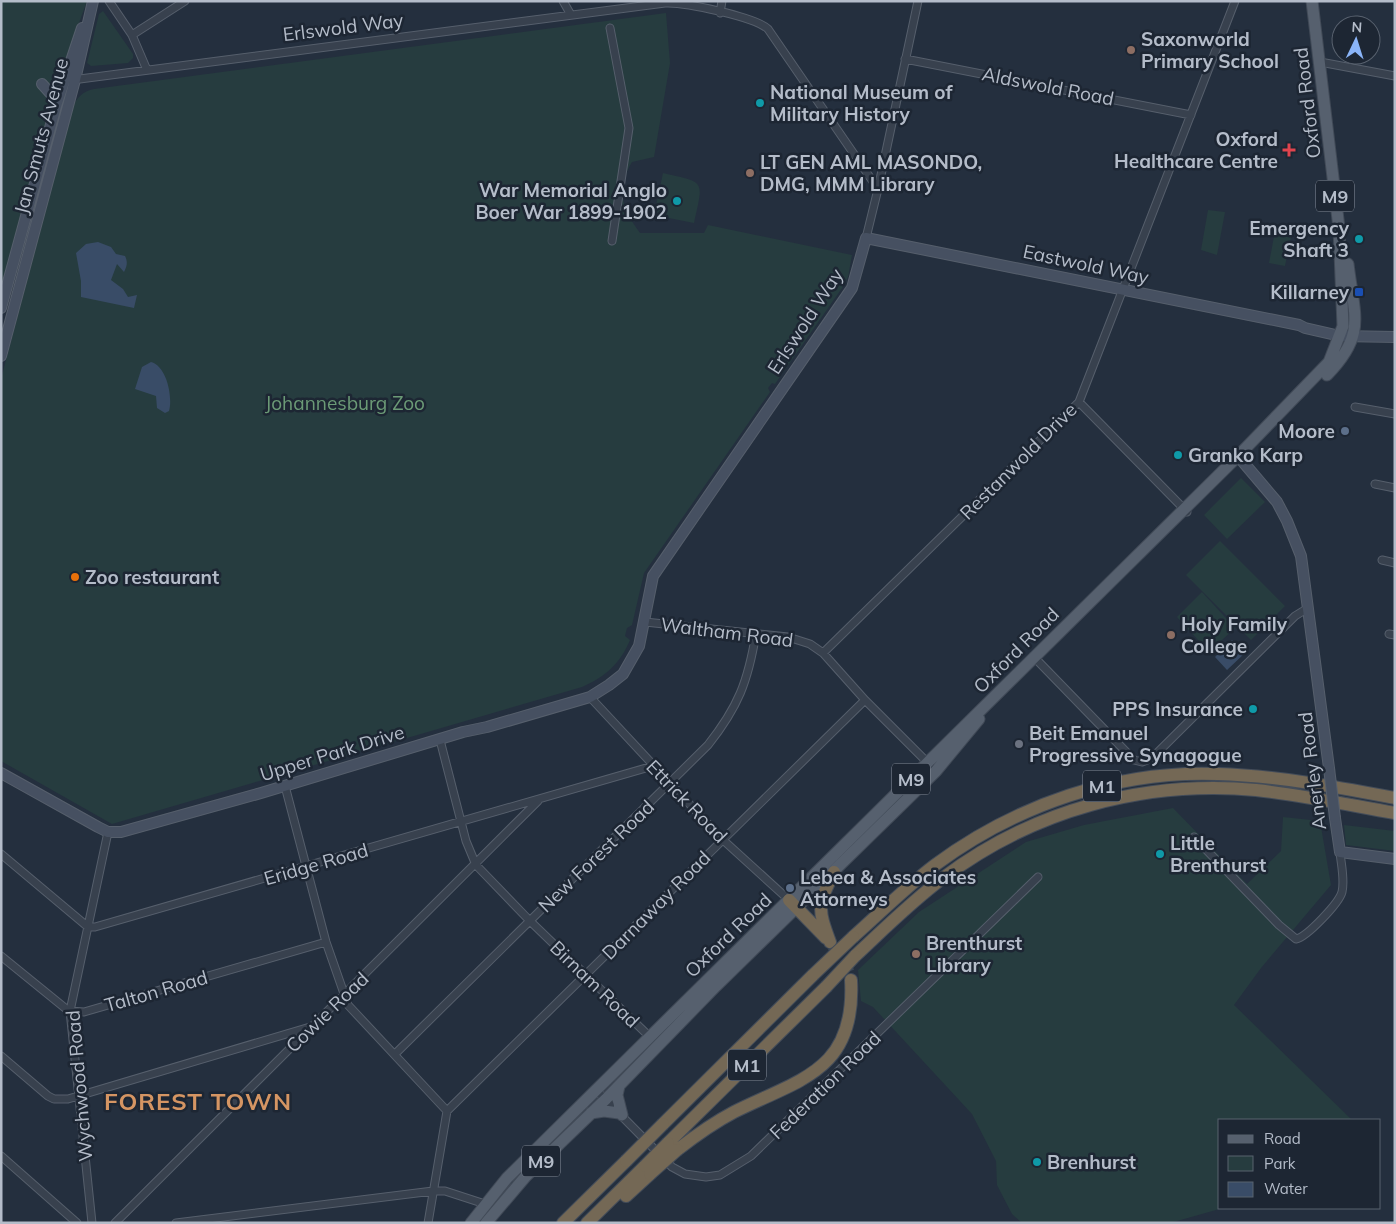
<svg xmlns="http://www.w3.org/2000/svg" width="1396" height="1224" viewBox="0 0 1396 1224" font-family="Mulish,sans-serif">
<style>
.green{fill:#263c3f}
.water{fill:#394c67}
.lines{fill:none;stroke-linecap:round;stroke-linejoin:round}
.highway-tunnel{stroke:#3a4453;stroke-width:12;stroke-dasharray:12 6;stroke-linecap:butt}
.street-casing{stroke:#565f6c;stroke-width:9}
.secondary-casing{stroke:#565f6c;stroke-width:12}
.primary-casing{stroke:#414a57;stroke-width:13}
.highway-casing{stroke:#434c59;stroke-width:14}
.street{stroke:#38414e;stroke-width:7}
.secondary{stroke:#465061;stroke-width:10}
.primary{stroke:#56606e;stroke-width:11}
.highway{stroke:#746855;stroke-width:12}
.secondary-bridge-casing{stroke:#565f6c;stroke-width:12;stroke-linecap:butt}
.highway-bridge-casing{stroke:#434c59;stroke-width:14;stroke-linecap:butt}
.secondary-bridge{stroke:#465061;stroke-width:10}
.highway-bridge{stroke:#746855;stroke-width:12}
.education-dot{fill:#8d6e63;stroke:#1d2633;stroke-width:2}
.culture-dot{fill:#0f9aa8;stroke:#1d2633;stroke-width:2}
.health-dot{fill:#e0444e;stroke:#1d2633;stroke-width:2}
.transit-dot{fill:#1a4fb4;stroke:#1d2633;stroke-width:2}
.service-dot{fill:#5c6f8a;stroke:#1d2633;stroke-width:2}
.food-dot{fill:#e8710a;stroke:#1d2633;stroke-width:2}
.worship-dot{fill:#6b7280;stroke:#1d2633;stroke-width:2}
.labels{text-anchor:middle;dominant-baseline:central;stroke-width:5;stroke-linejoin:round;paint-order:stroke}
.shield{fill:#1d2633;stroke:#878f9c;stroke-width:1}
.shield-label{font-size:18px;font-weight:bold;fill:#b4bcc9}
.street-label{font-size:19px;fill:#b4bcc9;stroke:#1d2633}
.poi-label{font-size:19px;font-weight:bold;fill:#b4bcc9;stroke:#1d2633;text-anchor:start}
.park-label{font-size:19px;fill:#6b9a76;stroke:#1d2633}
.district-label{font-size:24px;font-weight:bold;letter-spacing:1px;fill:#d59563;stroke:#1d2633}
</style>
<rect width="100%" height="100%" fill="#242f3e"/>
<path class="green" d="M 1,1 L 87,1 L 60,75 L 1,298 Z
M 103,11 L 133,54 L 133,58 L 128,63 L 91,66 L 87,63 L 99,14 Z
M 666,13 L 670,63 L 654,157 L 632,162 C 615,190 622,208 640,233 L 704,233 L 708,225 L 852,255 L 848,277 L 842,288 L 775,384 L 772,383 L 768,388 L 770,392 L 644,573 L 632,625 L 627,628 L 625,636 L 630,640 C 620,664 605,677 582,687 L 112,824 L 1,761 L 1,379 L 72,109 C 76,98 83,91 94,89 Z
M 663,173 C 707,183 703,180 694,223 L 654,215 Z
M 1208,210 L 1225,212 L 1217,255 L 1201,250 Z
M 1276,226 L 1293,228 L 1285,266 L 1269,263 Z
M 1241,478 L 1265,502 L 1227,539 L 1204,515 Z
M 1220,541 L 1285,606 L 1251,640 L 1186,575 Z
M 1202,592 L 1235,628 L 1209,652 L 1177,617 Z
M 1173,808 L 1247,884 L 1281,851 L 1283,817 L 1320,821 L 1331,885 L 1261,968 L 1234,1005 L 1352,1120 L 1220,1120 L 1220,1208 L 1223,1208 L 1170,1223 L 1022,1223 L 1012,1214 L 997,1185 L 996,1161 L 972,1114 L 873,1007 L 861,1001 L 858,970 L 919,912 L 1026,842 L 1084,825 Z
M 1344,825 L 1395,831 L 1395,851 L 1346,845 Z"/>
<path class="water" d="M 98,242 L 111,247 L 116,254 L 125,256 C 128,262 127,266 124,272 L 117,264 L 111,280 L 123,289 L 128,297 L 137,295 L 134,308 L 81,297 L 81,281 L 76,253 L 86,244 Z
M 151,362 C 167,366 173,398 169,411 L 165,413 L 157,408 L 156,396 L 135,389 L 142,367 Z
M 1232,640 L 1245,653 L 1227,670 L 1215,657 Z"/>
<g class="lines">
<path class="highway-tunnel" d="M 833,946 L 847,968 L 851,980"/>
<defs>
<path id="street" d="M 109,1 L 132,35 L 147,70
M 563,1 L 571,15
M 720,13 L 722,1
M 610,28 L 629,128 L 612,241
M 132,35 L 185,1
M 905,59 L 1191,115
M 1320,62 L 1395,76
M 72,80 L 665,3 C 685,2 755,17 768,29 L 878,189 L 866,238
M 878,189 L 918,1
M 1079,402 L 1187,512
M 1355,407 L 1395,414
M 1375,484 L 1395,488
M 1382,560 L 1395,563
M 645,622 L 788,637 L 810,644 L 823,653 L 865,700 L 936,771
M 1389,634 L 1395,635
M 823,653 L 1079,402 L 1235,1
M 1033,656 L 1134,760 L 1142,762 L 1152,758 L 1295,616 L 1308,608
M 590,697 L 722,839 L 789,900
M 440,740 L 466,841 L 476,865 L 530,921 L 651,1038
M 285,786 L 326,942 L 348,1005 L 447,1111
M 1194,837 L 1279,925 L 1296,939 C 1307,937 1339,903 1342,892 C 1345,880 1341,864 1340,852
M 1,854 L 88,927 L 95,927 L 653,766
M 1,956 L 65,1008 L 70,1011 L 84,1012 L 326,942
M 395,1054 L 708,745 C 738,707 748,682 756,633
M 1,1056 L 48,1096 L 54,1099 L 68,1099 L 310,1027
M 596,1090 L 672,1167 L 685,1174 L 706,1177 L 720,1175 L 751,1156 L 1038,877
M 447,1111 L 865,700
M 1,1156 L 77,1223
M 92,1223 L 70,1011 L 108,832
M 115,1223 L 538,801
M 176,1223 L 433,1191 L 445,1191 L 485,1204
M 428,1223 L 447,1111"/>
<path id="secondary" d="M 42,84 L 51,94 L 56,106
M 1,308 L 56,106 L 82,28
M 1,356 L 75,80 L 93,1
M 1238,456 L 1277,502 L 1287,521 L 1301,556 L 1329,768
M 1,773 L 98,827 L 108,832 L 121,832 L 261,793 L 463,732 L 487,727 L 590,697 L 609,685 L 623,674 L 639,646 L 653,576 L 852,288 L 866,238 L 1299,325 L 1305,328 L 1340,336 L 1395,337
M 1335,818 L 1340,852 L 1395,859"/>
<path id="primary" d="M 1327,375 C 1367,334 1354,316 1348,264
M 619,1086 L 617,1095 L 622,1115
M 591,1113 L 604,1111 L 619,1113
M 471,1223 L 507,1178 L 1238,456 L 1329,362 L 1343,326 L 1339,228 L 1312,1
M 486,1223 L 526,1176 L 606,1099 L 716,986 L 936,771 L 979,719"/>
<path id="highway" d="M 789,900 L 826,938
M 853,937 C 880,913 906,887 935,865 C 1016,805 1117,770 1218,774 C 1278,776 1336,787 1395,798
M 830,942 C 817,907 818,905 834,872
M 855,956 C 884,929 912,901 943,878 C 1033,810 1144,780 1256,790 C 1303,795 1349,805 1395,813
M 663,1124 L 813,975
M 668,1143 L 826,987
M 677,1150 C 695,1136 713,1123 734,1112 C 800,1079 856,1071 851,980
M 626,1196 L 650,1174
M 563,1223 L 626,1161
M 587,1223 L 645,1166"/>
</defs>
<use href="#street" class="street-casing"/>
<use href="#secondary" class="secondary-casing"/>
<use href="#primary" class="primary-casing"/>
<use href="#highway" class="highway-casing"/>
<use href="#street" class="street"/>
<use href="#secondary" class="secondary"/>
<use href="#primary" class="primary"/>
<use href="#highway" class="highway"/>
<defs>
<path id="secondary-bridge" d="M 1329,768 L 1335,818"/>
<path id="highway-bridge" d="M 813,975 L 853,937
M 826,987 L 855,956
M 626,1161 L 663,1124
M 645,1166 L 668,1143
M 650,1174 L 677,1150"/>
</defs>
<use href="#secondary-bridge" class="secondary-bridge-casing"/>
<use href="#highway-bridge" class="highway-bridge-casing"/>
<use href="#secondary-bridge" class="secondary-bridge"/>
<use href="#highway-bridge" class="highway-bridge"/>
</g>
<g class="education-dot">
<circle cx="1131" cy="50" r="5"/>
<circle cx="750" cy="173" r="5"/>
<circle cx="1171" cy="635" r="5"/>
<circle cx="916" cy="954" r="5"/>
</g>
<g class="culture-dot">
<circle cx="760" cy="103" r="5"/>
<circle cx="677" cy="201" r="5"/>
<circle cx="1359" cy="239" r="5"/>
<circle cx="1178" cy="455" r="5"/>
<circle cx="1253" cy="709" r="5"/>
<circle cx="1160" cy="854" r="5"/>
<circle cx="1037" cy="1162" r="5"/>
</g>
<path class="health-dot" d="M1286.5 142.5h5v5h5v5h-5v5h-5v-5h-5v-5h5z"/>
<rect class="transit-dot" x="1354" y="287" width="10" height="10" rx="2.5"/>
<g class="service-dot">
<circle cx="1345" cy="431" r="5"/>
<circle cx="790" cy="888" r="5"/>
</g>
<circle class="food-dot" cx="75" cy="577" r="5"/>
<circle class="worship-dot" cx="1019" cy="744" r="5"/>
<g class="labels">
<g class="shield">
<rect x="1316" y="180.5" width="38" height="31" rx="4"/>
<rect x="892" y="763.5" width="38" height="31" rx="4"/>
<rect x="1083" y="770.5" width="38" height="31" rx="4"/>
<rect x="728" y="1049.5" width="38" height="31" rx="4"/>
<rect x="522" y="1145.5" width="38" height="31" rx="4"/>
</g>
<g class="shield-label">
<text x="1335" y="196">M9</text>
<text x="911" y="779">M9</text>
<text x="1102" y="786">M1</text>
<text x="747" y="1065">M1</text>
<text x="541" y="1161">M9</text>
</g>
<g class="street-label">
<text transform="translate(343 27) rotate(-7)">Erlswold Way</text>
<text transform="translate(1048 86) rotate(11)">Aldswold Road</text>
<text transform="translate(1307 103) rotate(-97)">Oxford Road</text>
<text transform="translate(41 136) rotate(-75)">Jan Smuts Avenue</text>
<text transform="translate(1086 264) rotate(12)">Eastwold Way</text>
<text transform="translate(805 321) rotate(-57)">Erlswold Way</text>
<text transform="translate(1018 461) rotate(-45)">Restanwold Drive</text>
<text transform="translate(727 632) rotate(7)">Waltham Road</text>
<text transform="translate(1016 650) rotate(-45)">Oxford Road</text>
<text transform="translate(332 753) rotate(-17)">Upper Park Drive</text>
<text transform="translate(1312 771) rotate(-97)">Anerley Road</text>
<text transform="translate(687 801) rotate(46)">Ettrick Road</text>
<text transform="translate(596 856) rotate(-44)">New Forest Road</text>
<text transform="translate(316 864) rotate(-16)">Eridge Road</text>
<text transform="translate(656 905) rotate(-45)">Darnaway Road</text>
<text transform="translate(728 935) rotate(-44)">Oxford Road</text>
<text transform="translate(595 984) rotate(44)">Birnam Road</text>
<text transform="translate(156 991) rotate(-16)">Talton Road</text>
<text transform="translate(327 1012) rotate(-44)">Cowie Road</text>
<text transform="translate(825 1085) rotate(-44)">Federation Road</text>
<text transform="translate(79 1086) rotate(-95)">Wychwood Road</text>
</g>
<g class="poi-label">
<text x="1141" y="39">Saxonworld<tspan x="1141" dy="22">Primary School</tspan></text>
<text x="770" y="92">National Museum of<tspan x="770" dy="22">Military History</tspan></text>
<text x="1278" y="139" text-anchor="end">Oxford<tspan x="1278" dy="22">Healthcare Centre</tspan></text>
<text x="760" y="162">LT GEN AML MASONDO,<tspan x="760" dy="22">DMG, MMM Library</tspan></text>
<text x="667" y="190" text-anchor="end">War Memorial Anglo<tspan x="667" dy="22">Boer War 1899-1902</tspan></text>
<text x="1349" y="228" text-anchor="end">Emergency<tspan x="1349" dy="22">Shaft 3</tspan></text>
<text x="1349" y="292" text-anchor="end">Killarney</text>
<text x="1335" y="431" text-anchor="end">Moore</text>
<text x="1188" y="455">Granko Karp</text>
<text x="85" y="577">Zoo restaurant</text>
<text x="1181" y="624">Holy Family<tspan x="1181" dy="22">College</tspan></text>
<text x="1243" y="709" text-anchor="end">PPS Insurance</text>
<text x="1029" y="733">Beit Emanuel<tspan x="1029" dy="22">Progressive Synagogue</tspan></text>
<text x="1170" y="843">Little<tspan x="1170" dy="22">Brenthurst</tspan></text>
<text x="800" y="877">Lebea &amp; Associates<tspan x="800" dy="22">Attorneys</tspan></text>
<text x="926" y="943">Brenthurst<tspan x="926" dy="22">Library</tspan></text>
<text x="1047" y="1162">Brenhurst</text>
</g>
<g class="park-label">
<text x="345" y="403">Johannesburg Zoo</text>
</g>
<g class="district-label">
<text x="198" y="1101">FOREST TOWN</text>
</g>
</g>
<rect width="1396" height="1224" fill="none" stroke="#b4bcc9" stroke-width="5"/>
<rect x="1218" y="1119" width="162" height="90" fill="#1d2633" stroke="#59626f"/>
<rect x="1228" y="1135" width="25" height="8" fill="#56606e" stroke="#59626f"/>
<text x="1264" y="1144" font-size="15" fill="#b4bcc9">Road</text>
<rect x="1228" y="1156" width="25" height="15" fill="#263c3f" stroke="#59626f"/>
<text x="1264" y="1169" font-size="15" fill="#b4bcc9">Park</text>
<rect x="1228" y="1182" width="25" height="15" fill="#394c67" stroke="#59626f"/>
<text x="1264" y="1194" font-size="15" fill="#b4bcc9">Water</text>
<g transform="translate(1356 40) rotate(4)"><circle r="24" fill="#1d2633" stroke="#59626f"/>
<path d="M0-4L9 19L0 12L-9 19Z" fill="#8ab4f8"/>
<text y="-8" font-size="14" font-weight="bold" text-anchor="middle" fill="#b4bcc9">N</text>
</g>
</svg>
